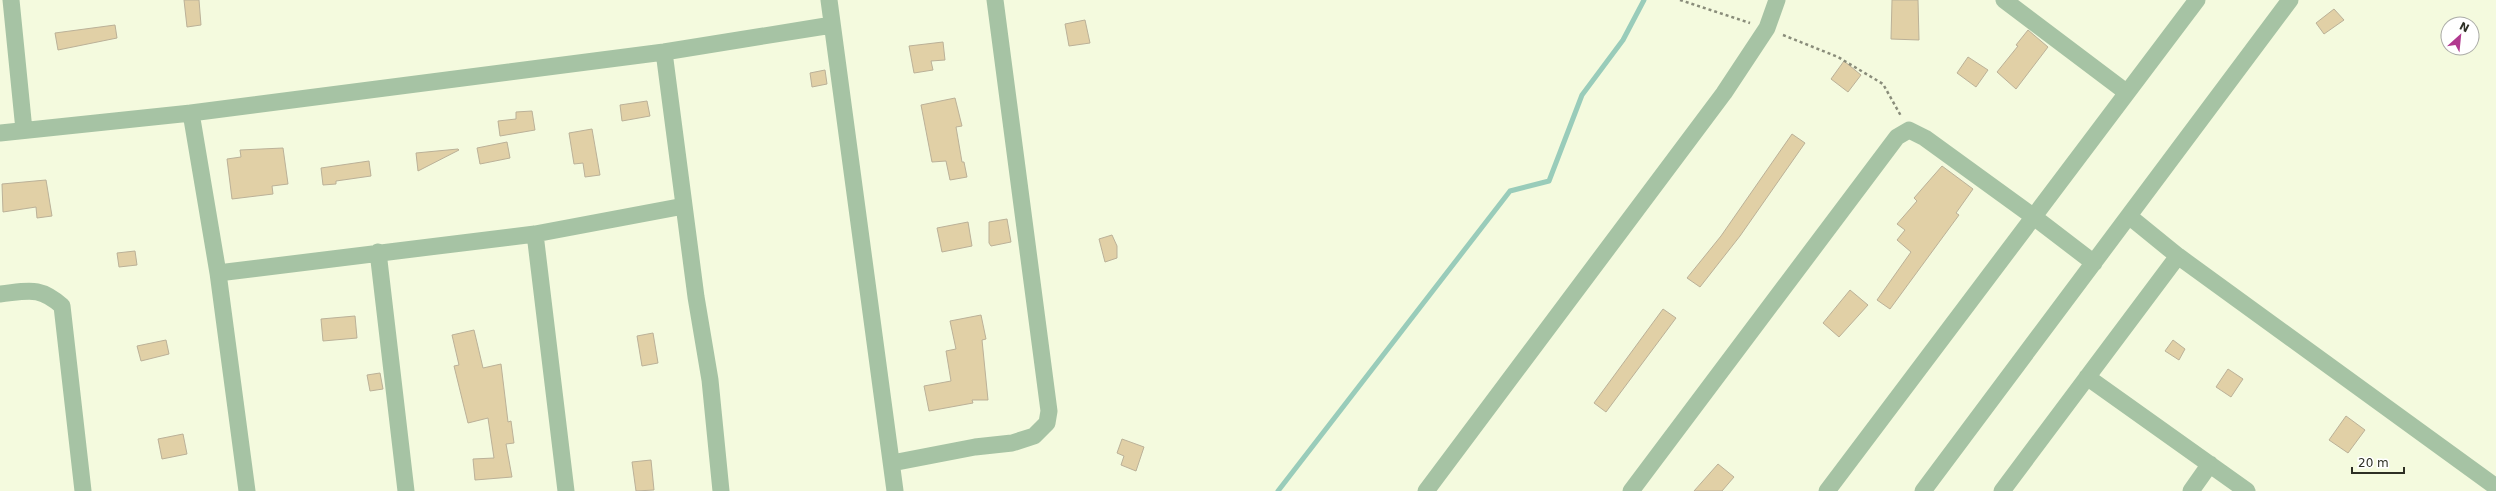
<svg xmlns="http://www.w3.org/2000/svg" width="2496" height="491" viewBox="0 0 2496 491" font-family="'DejaVu Sans',sans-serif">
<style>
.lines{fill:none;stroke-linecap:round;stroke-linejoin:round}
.stream{stroke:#99ccba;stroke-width:5}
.building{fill:#e1d0a6;stroke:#bbb198}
.path{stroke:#898c7a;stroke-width:2.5;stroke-dasharray:3 3;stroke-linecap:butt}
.minor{stroke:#a6c3a4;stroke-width:17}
</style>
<rect width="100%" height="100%" fill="#f4fade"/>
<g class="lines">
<path class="stream" d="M 1278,491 L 1510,191 L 1549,181 L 1582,95 L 1623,40 L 1644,0"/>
</g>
<path class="building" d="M 184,0 L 199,0 L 201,25 L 187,27 Z
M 1892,0 L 1918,0 L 1919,40 L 1891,39 Z
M 2334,9 L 2344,20 L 2324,34 L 2316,23 Z
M 1085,20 L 1090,43 L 1069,46 L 1065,24 Z
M 115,25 L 117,38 L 58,50 L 55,33 Z
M 2028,30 L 2048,47 L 2016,89 L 1997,72 L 2018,46 L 2016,45 Z
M 943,42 L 945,60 L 931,61 L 933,70 L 914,73 L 909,46 Z
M 1968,57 L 1988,70 L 1976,87 L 1957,73 Z
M 1844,61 L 1861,75 L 1848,92 L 1831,79 Z
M 825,70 L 827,84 L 812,87 L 810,73 Z
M 955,98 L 962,126 L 956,127 L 962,162 L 964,162 L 967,177 L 950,180 L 946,161 L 932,162 L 921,105 Z
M 647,101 L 650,116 L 622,121 L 620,105 Z
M 532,111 L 535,130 L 500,136 L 498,121 L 516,119 L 516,112 Z
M 592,129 L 600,175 L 585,177 L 583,163 L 574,164 L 569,133 Z
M 1792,134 L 1805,143 L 1740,236 L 1700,287 L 1687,278 L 1721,236 Z
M 507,142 L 510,158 L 480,164 L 477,148 Z
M 283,148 L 288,184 L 272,186 L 273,194 L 232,199 L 227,159 L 241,157 L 240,150 Z
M 458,149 L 459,150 L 418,171 L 416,153 Z
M 369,161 L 371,176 L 336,181 L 336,184 L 323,185 L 321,168 Z
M 1942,166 L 1973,189 L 1956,213 L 1959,215 L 1890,309 L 1877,300 L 1911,252 L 1897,240 L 1905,230 L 1897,224 L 1917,201 L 1914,198 Z
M 46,180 L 52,216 L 37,218 L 36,207 L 3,212 L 2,184 Z
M 1007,219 L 1011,242 L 991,246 L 989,243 L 989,222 Z
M 968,222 L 972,246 L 942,252 L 937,228 Z
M 1112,235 L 1117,246 L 1117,258 L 1105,262 L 1099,239 Z
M 135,251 L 137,265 L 119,267 L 117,253 Z
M 1850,290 L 1868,305 L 1839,337 L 1823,323 Z
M 1663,309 L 1676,318 L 1606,412 L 1594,403 Z
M 981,315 L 986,339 L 982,340 L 988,400 L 972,400 L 973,403 L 929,411 L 924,386 L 951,381 L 946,351 L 956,349 L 950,321 Z
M 355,316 L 357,338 L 323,341 L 321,319 Z
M 474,330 L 483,368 L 501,364 L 508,422 L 511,421 L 514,443 L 506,444 L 512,477 L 475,480 L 473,459 L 494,458 L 488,418 L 468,423 L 454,366 L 459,365 L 452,335 Z
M 653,333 L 658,363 L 642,366 L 637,336 Z
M 166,340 L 169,354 L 141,361 L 137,346 Z
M 2173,340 L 2185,349 L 2179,360 L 2165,351 Z
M 2228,369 L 2243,379 L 2231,397 L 2216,387 Z
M 380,373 L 383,389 L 370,391 L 367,375 Z
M 2346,416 L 2365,430 L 2348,453 L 2329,440 Z
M 183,434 L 187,454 L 162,459 L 158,439 Z
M 1122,439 L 1144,447 L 1136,471 L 1121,465 L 1124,456 L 1117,453 Z
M 651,460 L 654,490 L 636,491 L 632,462 Z
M 1718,464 L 1734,477 L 1722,491 L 1694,491 Z"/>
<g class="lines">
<path class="path" d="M 1680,0 L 1750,23
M 1783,35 L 1838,57 L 1883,84 L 1901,116"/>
<path class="minor" d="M 11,0 L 24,130
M 829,0 L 895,491
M 2004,0 L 2126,92
M 664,52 L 696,297 L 710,380 L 721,491
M 191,113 L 218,273 L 247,491
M 0,133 L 191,113 L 664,52 L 832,25
M 2130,217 L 2178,256 L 2496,487
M 535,234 L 566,491
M 378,252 L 406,491
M 218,273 L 535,234 L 684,206
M 0,294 C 29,291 39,286 62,306 L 83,491
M 2087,377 L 2247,491
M 892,463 L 975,447 L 1012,443 L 1034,436 L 1047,423 L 1049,411 L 995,0
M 1426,491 L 1724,93 L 1767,28 L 1777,0
M 1631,491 L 1897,137 L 1909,130 L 1925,138 L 2034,217 L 2094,263
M 1827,491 L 2197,0
M 1923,491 L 2290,0
M 2002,491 L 2178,256
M 2191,491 L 2210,464"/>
</g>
<g transform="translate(2460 36) rotate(27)"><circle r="19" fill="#ffffff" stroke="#abaca7"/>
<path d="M0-3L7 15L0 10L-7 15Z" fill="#b1398f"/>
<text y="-6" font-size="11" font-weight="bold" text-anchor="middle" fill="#2d2f24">N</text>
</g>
<path d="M2352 467v6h52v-6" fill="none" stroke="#2d2f24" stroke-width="2"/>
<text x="2358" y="467" font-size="12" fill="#2d2f24" stroke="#ffffff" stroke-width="3" paint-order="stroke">20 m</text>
</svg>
